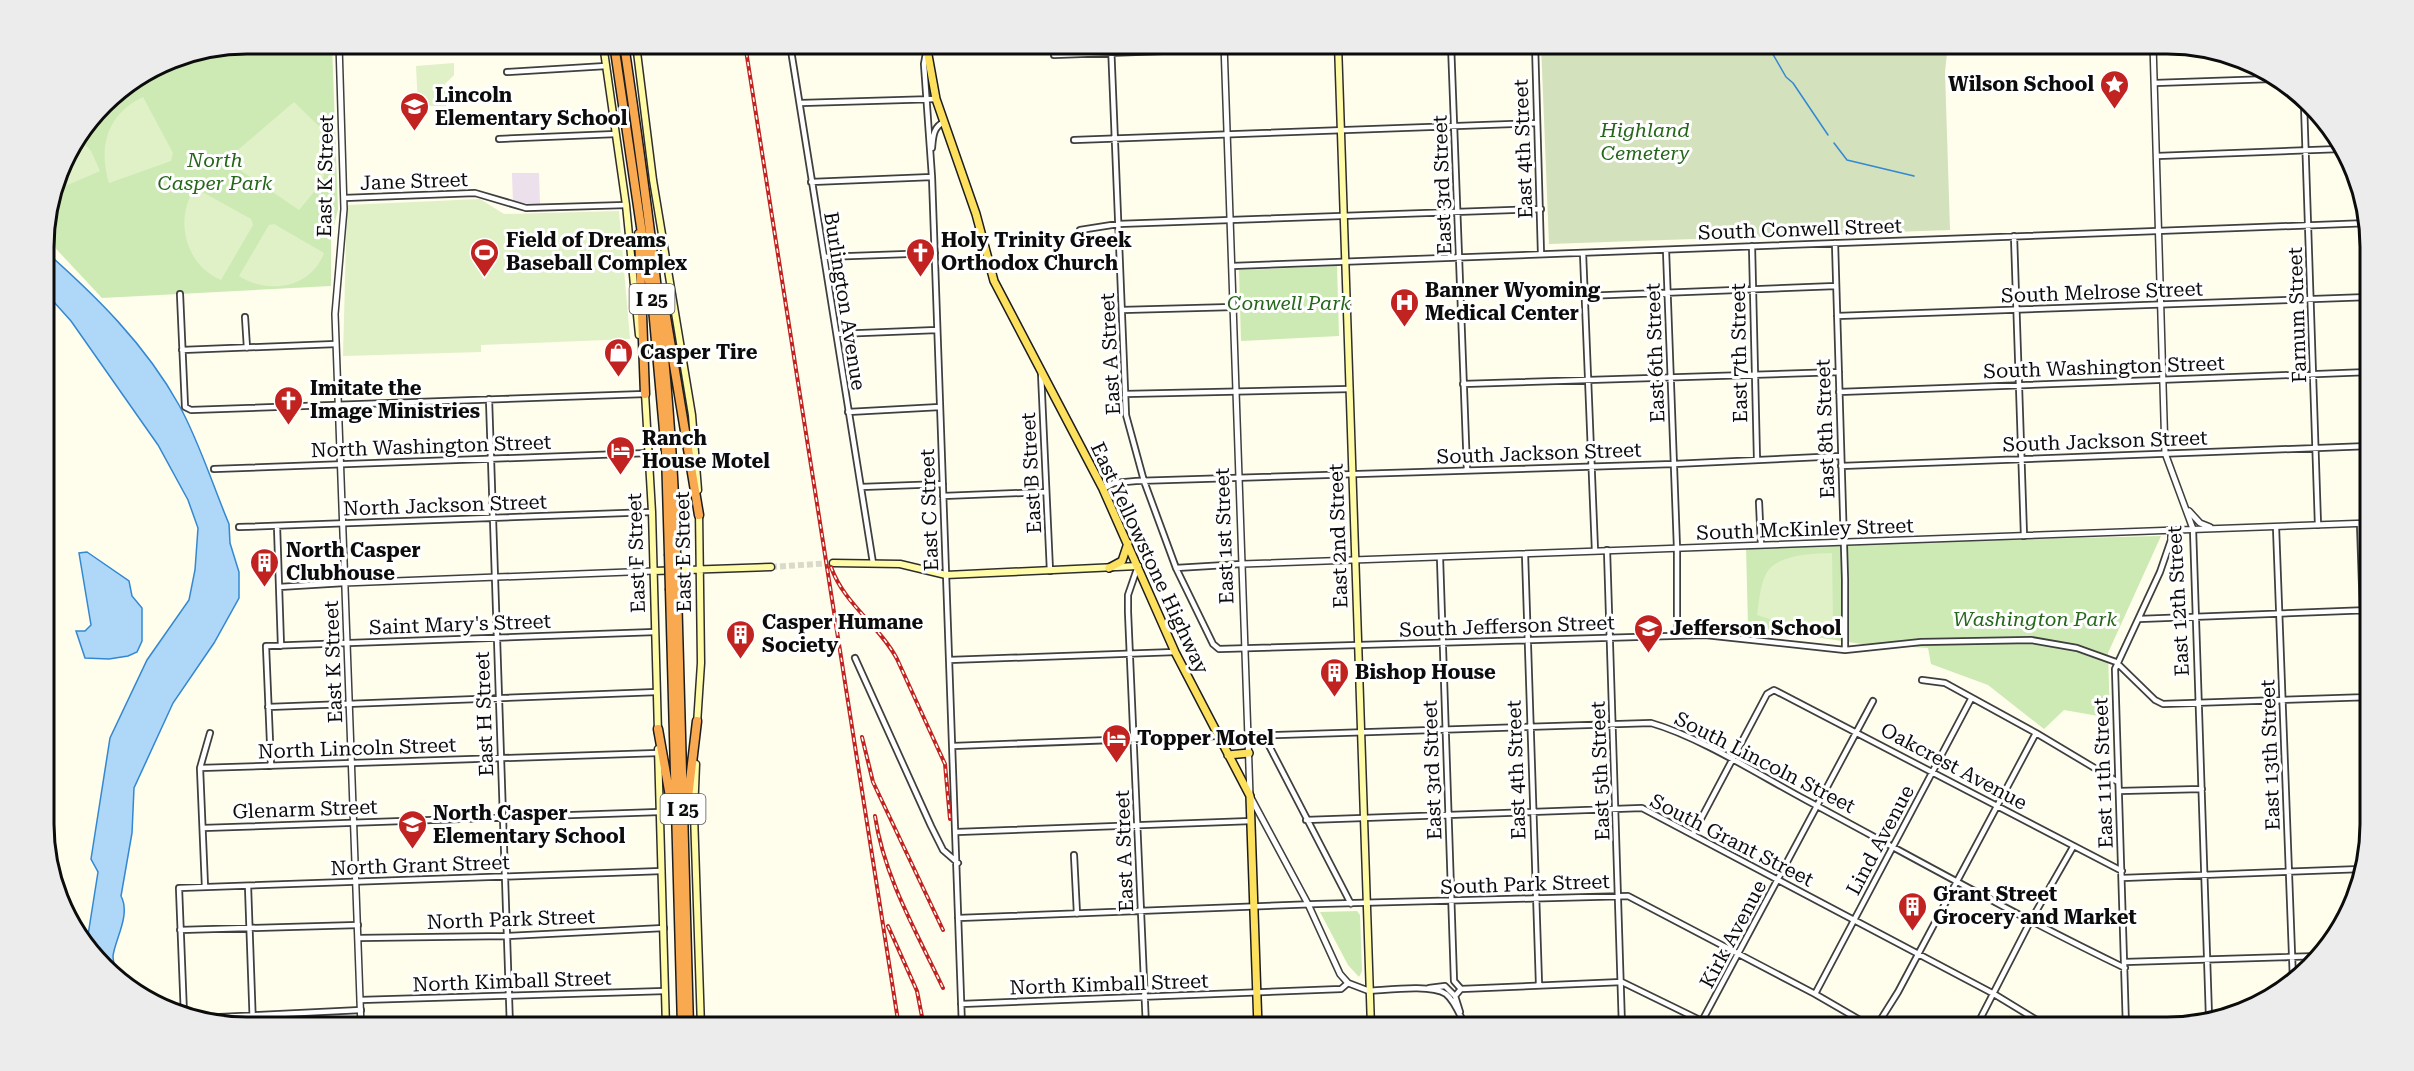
<svg xmlns="http://www.w3.org/2000/svg" width="2414" height="1071" viewBox="0 0 2414 1071" font-family="'Roboto Serif',serif">
<style>
.industrial{fill:#ebe0ec}
.green{fill:#cdeab5}
.cemetery{fill:#d3e1bd}
.pitch{fill:#e0f1c7}
.water{fill:#afd8f8;stroke:#3388d1;stroke-width:1.5}
.lines{fill:none;stroke-linecap:round;stroke-linejoin:round}
.stream{stroke:#3388d1;stroke-width:1.5}
.secondary-tunnel{stroke:#dbd9ca;stroke-width:6;stroke-dasharray:6 3;stroke-linecap:butt}
.minor-casing{stroke:#3f3f3f;stroke-width:8}
.tertiary-casing{stroke:#3f3f3f;stroke-width:8}
.secondary-casing{stroke:#2e2e2e;stroke-width:9}
.primary-casing{stroke:#1d1d1d;stroke-width:10}
.motorway-casing{stroke:#1d1d1d;stroke-width:11}
.minor{stroke:#fff;stroke-width:4.5}
.tertiary{stroke:#fff;stroke-width:5}
.secondary{stroke:#fffba7;stroke-width:6}
.primary{stroke:#fde15e;stroke-width:7}
.motorway{stroke:#f9a950;stroke-width:8}
.rail-casing{stroke:#c12420;stroke-width:4}
.rail{stroke:#fff;stroke-width:1.5;stroke-dasharray:4.5;stroke-linecap:butt}
.motorway-bridge-casing{stroke:#1d1d1d;stroke-width:11;stroke-linecap:butt}
.motorway-bridge{stroke:#f9a950;stroke-width:8}
.labels{text-anchor:middle;dominant-baseline:central;stroke-width:6;stroke-linejoin:round;paint-order:stroke}
.shield{fill:#fff;stroke:#555;stroke-width:1.5}
.shield-label{font-size:18px;font-weight:bold;fill:#0c0c0c}
.poi-label{font-size:20px;font-weight:bold;fill:#0c0c0c;stroke:#fff;text-anchor:start}
.park-label{font-size:20px;font-style:italic;fill:#25661b;stroke:#fff}
.street-label{font-size:20px;fill:#0c0c0c;stroke:#fff}
.rim{fill:none;stroke:#0c0c0c;stroke-width:3}
</style>
<rect width="100%" height="100%" fill="#fffdec"/>
<path class="industrial" d="M 512,173 L 539,173 L 540,204 L 513,203 Z"/>
<path class="green" d="M 247,44 L 332,44 L 338,209 L 331,239 L 331,286 L 102,298 L 44,236 L 65,156 L 112,94 L 169,59 Z
M 1337,266 L 1339,336 L 1241,341 L 1239,270 Z
M 2161,536 L 2108,653 L 2110,718 L 2064,710 L 2044,729 L 1988,685 L 1931,664 L 1928,648 L 1862,644 L 1748,627 L 1746,546 Z
M 1357,911 L 1360,915 L 1362,971 L 1359,977 L 1348,965 L 1320,912 Z
M 350,1018 L 351,1027 L 255,1027 L 255,1022 Z"/>
<path class="cemetery" d="M 1541,44 L 1948,44 L 1945,72 L 1950,230 L 1549,244 Z"/>
<path class="pitch" d="M 454,63 L 454,75 L 445,84 L 446,106 L 418,106 L 416,66 Z
M 143,97 L 173,153 L 171,161 L 109,183 C 98,147 107,114 143,97 Z
M 294,102 L 333,140 L 322,182 L 299,210 L 233,165 L 232,155 Z
M 79,138 L 91,151 L 100,171 L 56,190 L 65,156 Z
M 195,188 L 251,219 L 253,225 L 221,280 C 185,265 174,219 195,188 Z
M 480,199 L 504,214 L 619,211 L 630,339 L 481,345 L 481,352 L 343,356 L 347,205 Z
M 274,224 L 324,253 C 311,288 269,295 239,276 L 269,225 Z
M 1832,553 L 1833,624 L 1828,629 L 1791,626 L 1757,615 C 1759,603 1760,585 1766,574 C 1776,554 1812,554 1832,553 Z"/>
<path class="water" d="M 44,250 C 96,296 145,344 179,405 C 199,441 213,486 229,524 L 230,543 L 239,572 L 239,598 L 214,643 L 173,703 L 134,788 L 132,833 L 121,896 C 131,915 115,939 113,956 C 113,961 115,966 115,971 L 86,948 L 98,872 L 91,859 L 110,738 L 147,660 L 189,600 L 195,570 L 198,528 L 188,500 L 158,445 L 71,321 L 44,291 Z
M 87,552 L 129,581 L 132,596 L 142,608 L 142,641 L 137,652 L 128,656 L 109,659 L 85,658 L 76,631 L 85,631 L 91,625 L 79,553 Z"/>
<g class="lines">
<path class="stream" d="M 1767,44 L 1786,77 L 1793,83 L 1828,135
M 1834,143 L 1847,160 L 1914,176"/>
<path class="secondary-tunnel" d="M 771,567 L 833,563"/>
<defs>
<path id="minor" d="M 790,44 L 873,563
M 1111,44 L 1126,415 L 1144,481 L 1176,568 L 1213,644 L 1219,649 L 1705,635 L 1845,650 L 1921,642 L 2031,640 L 2077,648 L 2116,662 L 2155,700 L 2163,704 L 2370,697
M 1451,44 L 1467,470
M 1535,44 L 1541,254
M 926,53 L 924,64 L 932,177 L 962,1027
M 1054,55 L 1357,44
M 507,72 L 606,66
M 2155,83 L 2271,79
M 801,103 L 936,99
M 2304,104 L 2318,525
M 499,139 L 616,134
M 1074,140 L 1537,123
M 932,148 C 933,137 933,127 944,122
M 2157,156 L 2340,149
M 811,182 L 932,177
M 344,198 L 475,193 L 526,208 L 626,205
M 1080,230 L 1118,224 L 1541,209
M 2014,236 L 2024,536
M 1835,243 L 1845,579 L 1845,650
M 1752,246 L 1757,459
M 1666,250 L 1677,548 L 1677,636
M 1583,253 L 1595,551
M 824,257 L 935,253
M 1232,266 L 2369,223
M 180,294 L 185,407 L 191,410 L 645,394
M 1584,296 L 1836,286
M 1122,310 L 1233,307
M 1837,316 L 2369,297
M 245,317 L 247,348
M 837,334 L 937,330
M 182,350 L 336,344
M 1041,373 L 1050,571
M 1463,384 L 1839,372
M 1839,392 L 2369,372
M 1125,394 L 1350,389
M 489,399 L 510,1027
M 848,412 L 940,407
M 1841,466 L 2369,446
M 214,469 L 649,453
M 861,487 L 943,484
M 1103,489 L 1114,483 L 1136,481 L 1674,464 L 1841,456
M 943,496 L 1046,492
M 1759,502 L 1761,545
M 2360,524 L 2370,827
M 277,526 L 281,646
M 239,527 L 652,512
M 2276,527 L 2293,981
M 2193,529 L 2209,1017
M 1607,550 L 1622,1027
M 1525,554 L 1539,984
M 1440,558 L 1454,981 L 1461,989
M 1138,566 L 1128,595 L 1128,612 L 1146,1027
M 1176,568 L 1242,564
M 279,587 L 344,583
M 2139,619 L 2370,610
M 855,658 L 931,826 L 943,850 L 958,863
M 949,660 L 1175,652
M 1922,680 L 1945,683 L 2036,733 L 2118,782
M 268,707 L 657,692
M 1248,736 L 1651,723 C 1700,737 1761,776 1806,800 C 1912,857 2017,916 2125,968
M 1264,736 L 1351,904
M 953,746 L 1218,736
M 271,766 L 266,646 L 655,632
M 200,768 L 658,753
M 2119,791 L 2202,789
M 1306,820 L 1642,808 L 1994,994 L 2040,1022 L 2041,1027
M 203,828 L 659,812
M 957,832 L 1251,821
M 1693,834 L 1767,694 L 1774,690 L 2122,871
M 1074,855 L 1077,914
M 2122,878 L 2362,869
M 248,886 L 253,1027
M 205,887 L 200,768 L 210,733
M 958,918 L 1317,904 L 1628,896 L 1815,994 L 1872,1027
M 180,930 L 358,925
M 358,938 L 507,936 L 664,928
M 2125,962 L 2320,956
M 1429,988 L 1445,986 L 1455,996 L 1460,1012
M 1369,991 C 1388,990 1431,984 1446,994 C 1455,1001 1461,1018 1466,1027
M 1815,994 L 1971,699
M 1455,996 L 1461,989 L 1622,982 L 1702,1021
M 360,1000 L 665,991
M 961,1004 L 1341,989 L 1348,983
M 184,1015 L 179,888 L 662,871
M 199,1018 L 361,1010
M 1702,1021 L 1873,701
M 1876,1027 L 1898,992 L 2036,733
M 1976,1027 L 2030,922 L 2073,847
M 2126,1027 L 2115,669 L 2160,572 L 2171,540 L 2171,530"/>
<path id="tertiary" d="M 339,44 L 344,209 L 335,314 L 361,1027
M 1224,44 L 1250,796 L 1308,904 L 1340,974 L 1348,983 L 1369,991
M 2153,44 L 2165,453 L 2193,529
M 2189,511 L 2200,523 L 2210,527
M 1242,564 L 2370,523
M 344,583 L 654,571"/>
<path id="secondary" d="M 603,44 L 626,205 L 639,335
M 636,44 L 653,180 L 692,415 L 698,490
M 1338,44 L 1371,1027
M 645,393 L 652,512 L 658,733
M 833,563 L 900,564 L 946,575 L 1138,566
M 654,571 L 771,567
M 697,724 L 701,663 L 699,512
M 658,749 L 666,1027
M 696,764 L 694,814 L 701,1027"/>
<path id="primary" d="M 926,44 L 936,99 L 976,214 L 994,281 L 1103,489 L 1175,652 L 1250,796 L 1258,1027
M 1109,568 L 1122,561 L 1128,543
M 1228,755 L 1249,753"/>
<path id="motorway" d="M 614,44 L 653,308 L 666,453 L 669,554
M 624,44 C 649,213 672,382 676,553
M 639,234 L 645,394
M 665,311 L 699,515
M 670,590 L 682,1027
M 677,590 L 689,1027
M 658,729 L 671,802
M 687,806 L 697,721"/>
</defs>
<use href="#minor" class="minor-casing"/>
<use href="#tertiary" class="tertiary-casing"/>
<use href="#secondary" class="secondary-casing"/>
<use href="#primary" class="primary-casing"/>
<use href="#motorway" class="motorway-casing"/>
<use href="#minor" class="minor"/>
<use href="#tertiary" class="tertiary"/>
<use href="#secondary" class="secondary"/>
<use href="#primary" class="primary"/>
<use href="#motorway" class="motorway"/>
<defs>
<path id="rail" d="M 745,44 L 899,1027
M 831,567 C 844,604 879,625 897,659 L 945,764 L 950,819
M 862,737 L 873,782 L 943,930
M 875,816 C 884,877 917,933 943,988
M 888,926 L 917,991 L 924,1027"/>
</defs>
<use href="#rail" class="rail-casing"/>
<use href="#rail" class="rail"/>
<defs>
<path id="motorway-bridge" d="M 676,553 L 677,590
M 669,554 L 670,590"/>
</defs>
<use href="#motorway-bridge" class="motorway-bridge-casing"/>
<use href="#motorway-bridge" class="motorway-bridge"/>
</g>
<defs>
<symbol id="sight-pin" viewBox="-11 -11 22 30"><path d="M0 17L-7.5 6A9.5 9.5 0 1 1 7.5 6Z" fill="#c12420" stroke="#fff"/><path d="M0-6L1.8-2.2L6-1.7L2.9 1.2L3.7 5.4L0 3.3L-3.7 5.4L-2.9 1.2L-6-1.7L-1.8-2.2Z" fill="#fff"/></symbol>
<symbol id="school-pin" viewBox="-11 -11 22 30"><path d="M0 17L-7.5 6A9.5 9.5 0 1 1 7.5 6Z" fill="#c12420" stroke="#fff"/><path d="M0-5L7-2L0 1L-7-2ZM-4 1L0 2.5L4 1V4Q0 6-4 4Z" fill="#fff"/></symbol>
<symbol id="stadium-pin" viewBox="-11 -11 22 30"><path d="M0 17L-7.5 6A9.5 9.5 0 1 1 7.5 6Z" fill="#c12420" stroke="#fff"/><path d="M0-5a6.5 5 0 1 0 0 10a6.5 5 0 1 0 0-10ZM-3.5-1.8h7v3.6h-7Z" fill="#fff"/></symbol>
<symbol id="church-pin" viewBox="-11 -11 22 30"><path d="M0 17L-7.5 6A9.5 9.5 0 1 1 7.5 6Z" fill="#c12420" stroke="#fff"/><path d="M-1.2-6h2.4v3.5h3.3v2.4h-3.3V6h-2.4V-.1h-3.3v-2.4h3.3Z" fill="#fff"/></symbol>
<symbol id="hospital-pin" viewBox="-11 -11 22 30"><path d="M0 17L-7.5 6A9.5 9.5 0 1 1 7.5 6Z" fill="#c12420" stroke="#fff"/><path d="M-5-5h3v3.5h4V-5h3V5h-3V1.5h-4V5h-3Z" fill="#fff"/></symbol>
<symbol id="shop-pin" viewBox="-11 -11 22 30"><path d="M0 17L-7.5 6A9.5 9.5 0 1 1 7.5 6Z" fill="#c12420" stroke="#fff"/><path d="M-5-2.5h2.3a2.7 3.5 0 0 1 5.4 0H5L5.5 6h-11ZM-1.5-2.5h3a1.5 2.3 0 0 0-3 0Z" fill="#fff"/></symbol>
<symbol id="hotel-pin" viewBox="-11 -11 22 30"><path d="M0 17L-7.5 6A9.5 9.5 0 1 1 7.5 6Z" fill="#c12420" stroke="#fff"/><path d="M-6-4.5h1.5V1H6V5H4.5V3h-9V5H-6ZM-4 0a1.8 1.8 0 1 1 3.6 0ZM.5 0V-2.5h3Q6-2.5 6 0Z" fill="#fff"/></symbol>
<symbol id="building-pin" viewBox="-11 -11 22 30"><path d="M0 17L-7.5 6A9.5 9.5 0 1 1 7.5 6Z" fill="#c12420" stroke="#fff"/><path d="M-4-6H4V6H1V3H-1V6H-4ZM-2.5-4.3h1.7v1.8h-1.7ZM.8-4.3h1.7v1.8H.8ZM-2.5-1h1.7V.8h-1.7ZM.8-1h1.7V.8H.8Z" fill="#fff"/></symbol>
</defs>
<g fill-rule="evenodd">
<use href="#sight-pin" x="2098" y="68" width="33" height="45"/>
<use href="#school-pin" x="398" y="90" width="33" height="45"/>
<use href="#stadium-pin" x="468" y="236" width="33" height="45"/>
<use href="#church-pin" x="904" y="236" width="33" height="45"/>
<use href="#hospital-pin" x="1388" y="286" width="33" height="45"/>
<use href="#shop-pin" x="602" y="336" width="33" height="45"/>
<use href="#church-pin" x="272" y="384" width="33" height="45"/>
<use href="#hotel-pin" x="604" y="434" width="33" height="45"/>
<use href="#building-pin" x="248" y="546" width="33" height="45"/>
<use href="#school-pin" x="1632" y="612" width="33" height="45"/>
<use href="#building-pin" x="724" y="618" width="33" height="45"/>
<use href="#building-pin" x="1318" y="656" width="33" height="45"/>
<use href="#hotel-pin" x="1100" y="722" width="33" height="45"/>
<use href="#school-pin" x="396" y="808" width="33" height="45"/>
<use href="#building-pin" x="1896" y="890" width="33" height="45"/>
</g>
<g class="labels">
<g class="shield">
<rect x="629.5" y="284" width="45" height="30" rx="4.5"/>
<rect x="660.5" y="794" width="45" height="30" rx="4.5"/>
</g>
<g class="shield-label">
<text x="652" y="299">I 25</text>
<text x="683" y="809">I 25</text>
</g>
<g class="poi-label">
<text x="2094" y="84" text-anchor="end">Wilson School</text>
<text x="435" y="95">Lincoln<tspan x="435" dy="23">Elementary School</tspan></text>
<text x="506" y="240">Field of Dreams<tspan x="506" dy="23">Baseball Complex</tspan></text>
<text x="941" y="240">Holy Trinity Greek<tspan x="941" dy="23">Orthodox Church</tspan></text>
<text x="1425" y="290">Banner Wyoming<tspan x="1425" dy="23">Medical Center</tspan></text>
<text x="640" y="352">Casper Tire</text>
<text x="310" y="388">Imitate the<tspan x="310" dy="23">Image Ministries</tspan></text>
<text x="642" y="438">Ranch<tspan x="642" dy="23">House Motel</tspan></text>
<text x="286" y="550">North Casper<tspan x="286" dy="23">Clubhouse</tspan></text>
<text x="762" y="622">Casper Humane<tspan x="762" dy="23">Society</tspan></text>
<text x="1670" y="628">Jefferson School</text>
<text x="1355" y="672">Bishop House</text>
<text x="1137" y="738">Topper Motel</text>
<text x="433" y="813">North Casper<tspan x="433" dy="23">Elementary School</tspan></text>
<text x="1933" y="894">Grant Street<tspan x="1933" dy="23">Grocery and Market</tspan></text>
</g>
<g class="park-label">
<text x="1645" y="130">Highland<tspan x="1645" dy="23">Cemetery</tspan></text>
<text x="215" y="160">North<tspan x="215" dy="23">Casper Park</tspan></text>
<text x="1289" y="303">Conwell Park</text>
<text x="2035" y="619">Washington Park</text>
</g>
<g class="street-label">
<text transform="translate(1523 149) rotate(-92)">East 4th Street</text>
<text transform="translate(325 176) rotate(-89)">East K Street</text>
<text transform="translate(414 181) rotate(-2)">Jane Street</text>
<text transform="translate(1442 185) rotate(-92)">East 3rd Street</text>
<text transform="translate(1800 229) rotate(-2)">South Conwell Street</text>
<text transform="translate(2102 292) rotate(-2)">South Melrose Street</text>
<text transform="translate(845 301) rotate(81)">Burlington Avenue</text>
<text transform="translate(2297 315) rotate(-92)">Farnum Street</text>
<text transform="translate(1655 353) rotate(-92)">East 6th Street</text>
<text transform="translate(1739 353) rotate(-91)">East 7th Street</text>
<text transform="translate(1110 354) rotate(-93)">East A Street</text>
<text transform="translate(2104 367) rotate(-2)">South Washington Street</text>
<text transform="translate(1825 429) rotate(-92)">East 8th Street</text>
<text transform="translate(2105 441) rotate(-2)">South Jackson Street</text>
<text transform="translate(431 446) rotate(-2)">North Washington Street</text>
<text transform="translate(1539 453) rotate(-2)">South Jackson Street</text>
<text transform="translate(1031 473) rotate(-93)">East B Street</text>
<text transform="translate(445 505) rotate(-2)">North Jackson Street</text>
<text transform="translate(929 510) rotate(-92)">East C Street</text>
<text transform="translate(1805 529) rotate(-2)">South McKinley Street</text>
<text transform="translate(1224 536) rotate(-92)">East 1st Street</text>
<text transform="translate(1338 536) rotate(-92)">East 2nd Street</text>
<text transform="translate(683 552) rotate(-91)">East E Street</text>
<text transform="translate(636 553) rotate(-92)">East F Street</text>
<text transform="translate(1150 558) rotate(65)">East Yellowstone Highway</text>
<text transform="translate(2178 601) rotate(-93)">East 12th Street</text>
<text transform="translate(460 624) rotate(-2)">Saint Mary's Street</text>
<text transform="translate(1507 626) rotate(-2)">South Jefferson Street</text>
<text transform="translate(333 662) rotate(-92)">East K Street</text>
<text transform="translate(484 714) rotate(-92)">East H Street</text>
<text transform="translate(357 748) rotate(-2)">North Lincoln Street</text>
<text transform="translate(2270 755) rotate(-92)">East 13th Street</text>
<text transform="translate(1765 762) rotate(27)">South Lincoln Street</text>
<text transform="translate(1954 766) rotate(28)">Oakcrest Avenue</text>
<text transform="translate(1432 770) rotate(-92)">East 3rd Street</text>
<text transform="translate(1516 770) rotate(-92)">East 4th Street</text>
<text transform="translate(1600 771) rotate(-92)">East 5th Street</text>
<text transform="translate(2103 773) rotate(-92)">East 11th Street</text>
<text transform="translate(305 809) rotate(-2)">Glenarm Street</text>
<text transform="translate(1732 840) rotate(27)">South Grant Street</text>
<text transform="translate(1880 840) rotate(-62)">Lind Avenue</text>
<text transform="translate(1124 851) rotate(-92)">East A Street</text>
<text transform="translate(420 865) rotate(-2)">North Grant Street</text>
<text transform="translate(1525 884) rotate(-2)">South Park Street</text>
<text transform="translate(511 919) rotate(-2)">North Park Street</text>
<text transform="translate(1733 934) rotate(-62)">Kirk Avenue</text>
<text transform="translate(512 981) rotate(-2)">North Kimball Street</text>
<text transform="translate(1109 984) rotate(-2)">North Kimball Street</text>
</g>
</g>
<path d="M0 0H2414V1071H0ZM247 54H2167A193 193 0 0 1 2360 247V824A193 193 0 0 1 2167 1017H247A193 193 0 0 1 54 824V247A193 193 0 0 1 247 54Z" fill="#ececec" fill-rule="evenodd"/>
<path class="rim" d="M247 54H2167A193 193 0 0 1 2360 247V824A193 193 0 0 1 2167 1017H247A193 193 0 0 1 54 824V247A193 193 0 0 1 247 54Z"/>
</svg>
